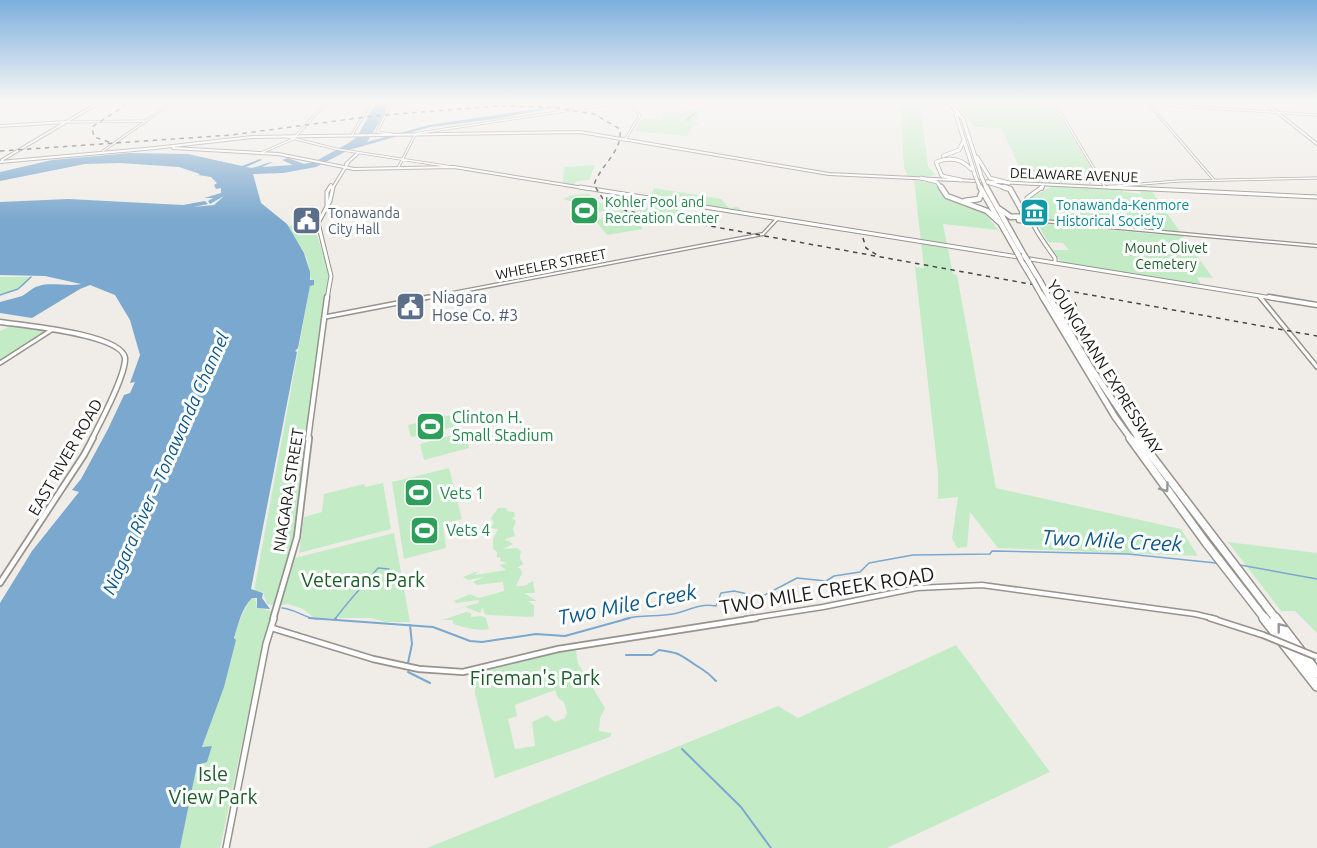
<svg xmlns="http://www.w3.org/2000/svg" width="1317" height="848" viewBox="0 0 1317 848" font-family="Ubuntu,sans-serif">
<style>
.green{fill:#c3ecc6;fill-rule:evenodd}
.water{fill:#7ba8ce}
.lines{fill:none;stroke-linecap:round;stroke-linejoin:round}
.stream-far1{stroke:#7ba8ce;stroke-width:1.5}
.stream{stroke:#7ba8ce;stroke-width:2}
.tertiary-far4-casing{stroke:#97948f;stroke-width:3}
.tertiary-far3-casing{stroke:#97948f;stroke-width:4.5}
.tertiary-far2-casing{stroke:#97948f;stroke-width:6}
.tertiary-far1-casing{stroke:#97948f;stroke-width:7}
.tertiary-casing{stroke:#97948f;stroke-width:8}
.secondary-far4-casing{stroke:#97948f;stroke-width:4}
.secondary-far3-casing{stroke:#97948f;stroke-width:5}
.secondary-far2-casing{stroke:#97948f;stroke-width:7}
.secondary-far1-casing{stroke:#97948f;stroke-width:8}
.secondary-casing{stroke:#97948f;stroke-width:8}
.primary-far1-casing{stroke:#97948f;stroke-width:4}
.primary-casing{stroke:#97948f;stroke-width:5}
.motorway-far4-casing{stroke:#97948f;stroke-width:4.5}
.motorway-far3-casing{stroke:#97948f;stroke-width:7}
.motorway-far2-casing{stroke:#97948f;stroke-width:8}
.motorway-far1-casing{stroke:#97948f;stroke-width:10}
.motorway-casing{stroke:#97948f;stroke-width:12}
.tertiary-far4{stroke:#fff;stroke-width:1.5}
.tertiary-far3{stroke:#fff;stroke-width:2}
.tertiary-far2{stroke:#fff;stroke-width:3}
.tertiary-far1{stroke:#fff;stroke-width:4}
.tertiary{stroke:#fff;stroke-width:4.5}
.secondary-far4{stroke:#fff;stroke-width:2}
.secondary-far3{stroke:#fff;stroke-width:3}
.secondary-far2{stroke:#fff;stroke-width:4}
.secondary-far1{stroke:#fff;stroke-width:4.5}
.secondary{stroke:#fff;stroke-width:5}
.primary-far1{stroke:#fff;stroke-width:2}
.primary{stroke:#fff;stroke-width:3}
.motorway-far4{stroke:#fff;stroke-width:3}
.motorway-far3{stroke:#fff;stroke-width:4.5}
.motorway-far2{stroke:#fff;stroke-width:5}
.motorway-far1{stroke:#fff;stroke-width:7}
.motorway{stroke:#fff;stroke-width:9}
.rail{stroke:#4b4947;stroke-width:1.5;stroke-dasharray:4.5 4.5;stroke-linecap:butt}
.tertiary-bridge-casing{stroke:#97948f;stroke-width:8;stroke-linecap:butt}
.motorway-bridge-far1-casing{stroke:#97948f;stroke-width:4.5;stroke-linecap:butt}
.motorway-bridge-casing{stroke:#97948f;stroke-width:7;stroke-linecap:butt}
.tertiary-bridge{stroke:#fff;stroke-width:4.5}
.motorway-bridge-far1{stroke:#fff;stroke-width:3}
.motorway-bridge{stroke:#fff;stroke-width:4.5}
.oneway{stroke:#999898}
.labels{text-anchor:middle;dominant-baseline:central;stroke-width:6;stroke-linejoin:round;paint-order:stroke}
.far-street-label{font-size:14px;fill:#1c1b19;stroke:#fff}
.far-leisure-label{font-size:14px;fill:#27864d;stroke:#fff;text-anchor:start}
.far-culture-label{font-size:14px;fill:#0d838f;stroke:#fff;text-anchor:start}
.far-service-label{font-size:14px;fill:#4e5e75;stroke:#fff;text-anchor:start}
.far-park-label{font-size:14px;fill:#1d5c29;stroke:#fff}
.service-label{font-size:16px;fill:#4e5e75;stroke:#fff;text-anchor:start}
.street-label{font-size:16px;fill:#1c1b19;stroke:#fff}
.leisure-label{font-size:16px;fill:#27864d;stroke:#fff;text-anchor:start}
.water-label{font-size:18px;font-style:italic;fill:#0c5787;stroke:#fff}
.near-park-label{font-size:20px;fill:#1d5c29;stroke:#fff}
.near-street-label{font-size:20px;fill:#1c1b19;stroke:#fff}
.near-water-label{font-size:21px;font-style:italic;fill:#0c5787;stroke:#fff}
</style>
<rect width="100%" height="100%" fill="#f0ede8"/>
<path class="green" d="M 900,102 L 920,102 L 928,167 L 935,174 L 932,176 L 907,176 L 904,167 Z
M 956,102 L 991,104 L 992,102 L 1051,102 L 1101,184 L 1026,182 L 1002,129 L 973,126 Z
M 703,108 L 695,123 L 701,125 L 693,125 L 687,136 L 634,131 L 642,118 L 661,120 L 666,113 Z
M 595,165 L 589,180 L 577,181 L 573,185 L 563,183 L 564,167 Z
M 914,180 L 938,184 L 942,195 L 984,211 L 998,230 L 943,224 L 953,274 L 957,275 L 996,488 L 1181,529 L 1198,556 L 998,548 L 970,512 L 967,547 L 957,548 L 952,538 L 958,497 L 938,499 L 938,473 L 915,267 L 924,268 Z
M 1052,186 L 1121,189 L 1124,192 L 1141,194 L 1139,190 L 1151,190 L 1180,232 L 1034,219 L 1033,217 L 1048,217 L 1043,211 L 1031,211 L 1028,200 Z
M 654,188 L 721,199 L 729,208 L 738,207 L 743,212 L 650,197 Z
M 589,194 L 601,203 L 615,209 L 581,215 L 572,202 L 563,199 L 571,195 Z
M 668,202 L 673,203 L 690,220 L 628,209 Z
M 314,205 L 309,213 L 321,212 L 315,222 L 315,230 L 330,273 L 314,372 L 294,542 L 276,606 L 267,604 L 263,592 L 254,591 L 310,286 L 314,285 C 308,277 310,265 306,256 C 300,245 293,236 287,226 L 296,225 L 294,215 L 297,214 L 300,208 Z
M 622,210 L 628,212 L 643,229 L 607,235 L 595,220 L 606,218 L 603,213 Z
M 1037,223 L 1154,234 L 1181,234 L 1213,278 L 1197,277 L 1201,285 L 1061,262 L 1053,250 L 1069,250 L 1063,243 L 1048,242 Z
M 0,277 L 31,277 C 24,289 13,292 0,295 Z
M 12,325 L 46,331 L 0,360 L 0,331 Z
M 451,415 L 454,427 L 411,437 L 408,425 Z
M 465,432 L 469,448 L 424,460 L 420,444 Z
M 449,468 L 462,519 L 443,524 L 446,548 L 404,559 L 392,482 Z
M 383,483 L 391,529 L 299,553 L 304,517 L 322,512 L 324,494 L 364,484 L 365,487 Z
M 498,508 L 506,508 L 507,511 L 514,512 L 515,517 L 512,518 L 516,521 L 513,529 L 515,536 L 505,539 L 513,544 L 503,549 L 517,548 L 521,551 L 520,558 L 523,564 L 517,568 L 520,568 L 522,573 L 516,586 L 524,586 L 533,581 L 535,593 L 524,593 L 537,601 L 528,601 L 534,605 L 534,617 L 487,615 L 484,613 L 483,607 L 480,613 L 465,607 L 446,612 L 478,603 L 479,600 L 457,603 L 454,601 L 470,594 L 478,598 L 504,591 L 503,582 L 477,585 L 473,582 L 484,577 L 468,580 L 463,577 L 478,571 L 475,575 L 506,570 L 499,565 L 507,563 L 500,561 L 501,558 L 497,557 L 497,552 L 493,549 L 493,539 L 498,529 L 489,528 L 494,523 L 491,518 Z
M 394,533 L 410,622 L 386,622 L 371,618 L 322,618 L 313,617 L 303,609 L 288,604 L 281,605 L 295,558 Z
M 1228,542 L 1317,553 L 1317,633 L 1295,611 L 1281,611 Z
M 255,597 L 257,608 L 272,611 L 260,658 L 220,848 L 180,848 L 197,764 L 207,762 L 212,746 L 202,748 L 223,688 L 237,627 L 249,599 Z
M 466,612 L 471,613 L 471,617 L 481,616 L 486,618 L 489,629 C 479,632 463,627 453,624 L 453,620 L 442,620 Z
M 956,645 L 1050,772 L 887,848 L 427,848 L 778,706 L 798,718 Z
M 576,650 L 578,664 L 605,708 L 600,718 L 599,731 L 612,733 L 610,737 L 495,778 L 475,693 L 476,674 L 554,653 ZM 555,690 L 558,698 L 564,702 L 567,713 L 565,718 L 555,722 L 547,715 L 532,722 L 535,746 L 515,749 L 508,719 L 517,716 L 515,705 Z"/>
<path class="water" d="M 376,102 L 388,102 L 385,113 L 367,142 L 429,125 L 585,102 L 495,119 L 430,127 L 349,150 L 316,167 L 283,173 L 253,174 L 261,203 L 287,224 L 304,253 L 310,272 L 310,280 L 314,280 L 314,285 L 310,286 L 298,348 L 295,351 L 297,352 L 251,589 L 263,593 L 262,598 L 270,609 L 257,608 L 257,598 L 252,598 C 242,607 238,625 234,638 L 236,640 L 224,687 L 202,747 L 212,746 L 207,762 L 197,765 L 180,848 L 0,848 L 0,603 L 32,551 L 79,492 L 72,490 L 81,479 L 108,429 L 124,395 L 130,393 L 135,382 L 130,383 L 140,355 L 130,320 L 115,295 L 90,285 L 80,289 L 32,318 L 0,313 L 0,302 C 7,300 16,298 22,296 C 28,293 33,287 39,286 C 51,282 69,287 81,284 L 45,276 L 0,275 L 0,202 L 68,199 L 183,205 L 205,201 L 208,204 L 193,207 L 214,205 L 224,196 L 210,204 L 208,201 L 213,198 L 204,198 L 221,193 L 221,188 L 216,189 L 214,185 L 217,183 L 211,177 L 198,175 L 200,174 L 179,167 L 120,163 L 85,164 L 0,181 L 0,172 L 52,160 L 129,153 L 188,154 L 242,166 L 260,159 L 262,160 L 246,167 C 257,170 264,162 273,162 L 262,167 L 293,165 L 282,160 L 288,158 L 304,164 L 314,162 L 347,144 L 357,137 Z"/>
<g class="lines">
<path class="stream-far1" d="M 687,120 L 696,112
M 0,295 L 18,289 L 31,277
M 1240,565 L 1317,579
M 282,608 C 296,609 305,619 318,619
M 335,619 C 349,600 363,586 378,568 L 389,569
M 624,619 C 641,614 657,617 673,614 C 690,611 697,603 716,606 L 721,593 L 734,591 L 761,597 L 797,578 L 826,581 L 834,576 L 860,572 L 869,563 L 913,555 L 990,554 L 992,551 L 1128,554 L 1216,563"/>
<path class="stream" d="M 309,618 L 433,627 L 470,641 L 482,642 L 536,634 L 565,636 L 630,618
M 334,620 L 336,618
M 626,655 L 652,655 L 659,650 C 679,653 678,653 694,664 C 704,671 706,670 716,681
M 408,663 L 412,644 L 410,625
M 408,672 L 430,683
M 682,749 L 741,807 L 771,848"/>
<defs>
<path id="tertiary-far4" d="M 1054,102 L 1105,187 L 1178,181 L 1317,178
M 1147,102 L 1214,180
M 1154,102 L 1177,106 L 1317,115
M 67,122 L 144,121
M 391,134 L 377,132 L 392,102
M 352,135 L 371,102
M 284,136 L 336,149 L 452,167
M 625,140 L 640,115 L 628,102
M 103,151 L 173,102
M 261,153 L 293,139 L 327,102
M 398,168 L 415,135 L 419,133 L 624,102"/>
<path id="tertiary-far3" d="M 1032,220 L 1317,246
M 1259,296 L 1261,299
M 421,299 L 763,234 L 777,219"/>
<path id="tertiary-far2" d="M 1260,297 L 1317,367
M 325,317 L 429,297
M 0,363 L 53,329"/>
<path id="tertiary-far1" d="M 746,619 L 823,607 L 917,588 L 982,585 L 1195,614 L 1216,619"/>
<path id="tertiary" d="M 1210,618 L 1263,635
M 272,628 L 373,659 L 419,669 L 463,672 L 558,649 L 756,618"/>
<path id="secondary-far4" d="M 0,126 L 67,122
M 346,164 L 358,153
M 329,189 L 331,185
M 332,189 L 348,163"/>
<path id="secondary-far3" d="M 327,206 L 327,192 L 330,187
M 1055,263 L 1278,299
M 327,299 L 331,276 L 318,223 L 330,201 L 333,187"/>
<path id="secondary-far2" d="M 1269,297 L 1317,305
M 0,322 C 21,325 122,334 125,358 C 126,375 100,423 92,439
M 308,439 L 327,297"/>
<path id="secondary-far1" d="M 0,583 L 84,455 L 93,438
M 273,619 L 297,537 L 309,438"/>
<path id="secondary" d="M 226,848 L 266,644 L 274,618"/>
<path id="primary-far1" d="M 1264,102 L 1317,144
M 155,148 L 252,137 L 580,132 L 829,174 L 1140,189
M 173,148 L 278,154 L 354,169 L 454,167 L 590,189
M 2,160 L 100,102
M 0,162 L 156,148
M 1042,189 L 1043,185"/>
<path id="primary" d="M 580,187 L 1055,263 L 1055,258 C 1042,239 1027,222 1027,198 L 1042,187
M 1109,187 L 1317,197"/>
<path id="motorway-far4" d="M 949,102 L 963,119 L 982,178
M 956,115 L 976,178
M 943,156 L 959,150 L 964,140
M 977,157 L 990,178 L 1009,183
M 921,178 L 937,182 L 942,189
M 961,180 L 942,176 L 936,162 C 949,157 961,158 971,169
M 987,182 L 1009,189
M 979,185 L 981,189
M 985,185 L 987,189"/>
<path id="motorway-far3" d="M 941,187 L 947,196 L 987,211 L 999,222
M 980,187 L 1018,254
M 986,187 L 1024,255
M 965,201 L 979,199 L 982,192
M 998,208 L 1011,217 L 1025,216 L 1010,189 L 1004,187
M 1019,220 L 1032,220
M 1021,260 L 1033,280
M 1028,261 L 1040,281
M 1038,289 L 1044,299
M 1045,290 L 1050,299"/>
<path id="motorway-far2" d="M 1043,297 L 1115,417 L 1131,439
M 1049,297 L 1091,368 L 1139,439"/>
<path id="motorway-far1" d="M 1130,438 L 1206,543 L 1265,619
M 1138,438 L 1276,619"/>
<path id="motorway" d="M 1264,618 L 1317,686
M 1275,618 L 1317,673"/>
</defs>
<use href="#tertiary-far4" class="tertiary-far4-casing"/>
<use href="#tertiary-far3" class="tertiary-far3-casing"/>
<use href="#tertiary-far2" class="tertiary-far2-casing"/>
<use href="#tertiary-far1" class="tertiary-far1-casing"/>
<use href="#tertiary" class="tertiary-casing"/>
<use href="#secondary-far4" class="secondary-far4-casing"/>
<use href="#secondary-far3" class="secondary-far3-casing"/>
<use href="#secondary-far2" class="secondary-far2-casing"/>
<use href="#secondary-far1" class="secondary-far1-casing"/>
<use href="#secondary" class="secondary-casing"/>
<use href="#primary-far1" class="primary-far1-casing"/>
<use href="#primary" class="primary-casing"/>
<use href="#motorway-far4" class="motorway-far4-casing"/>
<use href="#motorway-far3" class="motorway-far3-casing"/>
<use href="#motorway-far2" class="motorway-far2-casing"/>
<use href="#motorway-far1" class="motorway-far1-casing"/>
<use href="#motorway" class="motorway-casing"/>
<use href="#tertiary-far4" class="tertiary-far4"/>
<use href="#tertiary-far3" class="tertiary-far3"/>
<use href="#tertiary-far2" class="tertiary-far2"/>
<use href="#tertiary-far1" class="tertiary-far1"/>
<use href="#tertiary" class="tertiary"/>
<use href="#secondary-far4" class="secondary-far4"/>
<use href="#secondary-far3" class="secondary-far3"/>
<use href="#secondary-far2" class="secondary-far2"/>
<use href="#secondary-far1" class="secondary-far1"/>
<use href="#secondary" class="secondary"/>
<use href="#primary-far1" class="primary-far1"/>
<use href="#primary" class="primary"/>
<use href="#motorway-far4" class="motorway-far4"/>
<use href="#motorway-far3" class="motorway-far3"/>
<use href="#motorway-far2" class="motorway-far2"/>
<use href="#motorway-far1" class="motorway-far1"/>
<use href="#motorway" class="motorway"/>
<path class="rail" d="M 109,142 L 94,137 L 92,127 L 130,102
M 0,151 L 231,135 L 373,116 L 497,106 L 551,107 L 594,114 L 620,129 C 623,152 600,165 594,185 L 603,199 L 627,211 L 1317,336
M 863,238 L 866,248 L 877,255
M 1060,292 L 1075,303 L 1084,325"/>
<defs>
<path id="tertiary-bridge" d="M 1263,635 L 1317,657"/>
<path id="motorway-bridge-far1" d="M 976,178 L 979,185
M 982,178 L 985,185"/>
<path id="motorway-bridge" d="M 1018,254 L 1021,260
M 1024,255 L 1028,261
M 1033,280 L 1038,289
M 1040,281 L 1045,290"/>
</defs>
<use href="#tertiary-bridge" class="tertiary-bridge-casing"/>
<use href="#motorway-bridge-far1" class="motorway-bridge-far1-casing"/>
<use href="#motorway-bridge" class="motorway-bridge-casing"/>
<use href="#tertiary-bridge" class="tertiary-bridge"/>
<use href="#motorway-bridge-far1" class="motorway-bridge-far1"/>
<use href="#motorway-bridge" class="motorway-bridge"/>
</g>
<defs><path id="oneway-chevron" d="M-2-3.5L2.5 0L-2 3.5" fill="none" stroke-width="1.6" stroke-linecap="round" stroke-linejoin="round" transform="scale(1.5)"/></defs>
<g class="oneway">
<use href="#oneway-chevron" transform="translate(1165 488) rotate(54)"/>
<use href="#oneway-chevron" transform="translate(1281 627) rotate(-128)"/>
</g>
<linearGradient id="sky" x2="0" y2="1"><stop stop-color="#7cafde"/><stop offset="0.46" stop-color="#f8f7f5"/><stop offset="1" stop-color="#f8f7f5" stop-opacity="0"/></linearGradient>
<rect width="1317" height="220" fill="url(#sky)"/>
<defs>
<symbol id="stadium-square" viewBox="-11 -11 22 22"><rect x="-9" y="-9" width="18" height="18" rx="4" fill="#2e9e5b" stroke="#fff"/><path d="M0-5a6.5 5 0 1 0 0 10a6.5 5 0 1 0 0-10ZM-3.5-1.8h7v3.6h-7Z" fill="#fff"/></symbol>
<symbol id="museum-square" viewBox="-11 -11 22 22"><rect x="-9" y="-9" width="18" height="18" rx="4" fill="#0f9aa8" stroke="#fff"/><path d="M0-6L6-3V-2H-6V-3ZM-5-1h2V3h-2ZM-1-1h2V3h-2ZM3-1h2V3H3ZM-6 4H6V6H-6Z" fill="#fff"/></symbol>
<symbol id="civic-square" viewBox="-11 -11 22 22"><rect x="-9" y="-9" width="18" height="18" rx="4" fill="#5c6f8a" stroke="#fff"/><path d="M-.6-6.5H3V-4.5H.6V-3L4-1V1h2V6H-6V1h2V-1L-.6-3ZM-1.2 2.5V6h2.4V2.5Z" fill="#fff"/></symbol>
</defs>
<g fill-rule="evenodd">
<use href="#stadium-square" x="568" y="194" width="33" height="33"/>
<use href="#museum-square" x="1018" y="196" width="33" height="33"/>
<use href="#civic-square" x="290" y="204" width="33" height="33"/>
<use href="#civic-square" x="394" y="290" width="33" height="33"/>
<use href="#stadium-square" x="414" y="410" width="33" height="33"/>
<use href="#stadium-square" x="402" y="476" width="33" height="33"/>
<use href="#stadium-square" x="408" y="514" width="33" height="33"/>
</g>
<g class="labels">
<g class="far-street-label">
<text transform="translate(1074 175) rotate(2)">DELAWARE AVENUE</text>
<text transform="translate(551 264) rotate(-11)">WHEELER STREET</text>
</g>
<g class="far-leisure-label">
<text x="605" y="202">Kohler Pool and<tspan x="605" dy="16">Recreation Center</tspan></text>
</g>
<g class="far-culture-label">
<text x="1056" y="205">Tonawanda-Kenmore<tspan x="1056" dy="16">Historical Society</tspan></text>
</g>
<g class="far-service-label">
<text x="328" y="213">Tonawanda<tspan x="328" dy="16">City Hall</tspan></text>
</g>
<g class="far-park-label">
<text x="1166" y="248">Mount Olivet<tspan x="1166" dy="16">Cemetery</tspan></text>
</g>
<g class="service-label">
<text x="432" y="297">Niagara<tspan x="432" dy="18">Hose Co. #3</tspan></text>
</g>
<g class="street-label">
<text transform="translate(1105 367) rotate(58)">YOUNGMANN EXPRESSWAY</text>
<text transform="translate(65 457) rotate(-60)">EAST RIVER ROAD</text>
<text transform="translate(288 490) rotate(-81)">NIAGARA STREET</text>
</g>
<g class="leisure-label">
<text x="452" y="417">Clinton H.<tspan x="452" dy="18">Small Stadium</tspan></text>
<text x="440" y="493">Vets 1</text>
<text x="446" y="530">Vets 4</text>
</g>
<g class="water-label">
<text transform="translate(165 463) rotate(-66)">Niagara River – Tonawanda Channel</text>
</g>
<g class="near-park-label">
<text x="363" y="579">Veterans Park</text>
<text x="535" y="677">Fireman's Park</text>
<text x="213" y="773">Isle<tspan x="213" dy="23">View Park</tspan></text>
</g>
<g class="near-street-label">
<text transform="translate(827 590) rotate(-9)">TWO MILE CREEK ROAD</text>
</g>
<g class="near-water-label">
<text transform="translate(1112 540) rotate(3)">Two Mile Creek</text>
<text transform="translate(627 604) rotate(-11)">Two Mile Creek</text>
</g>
</g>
</svg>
